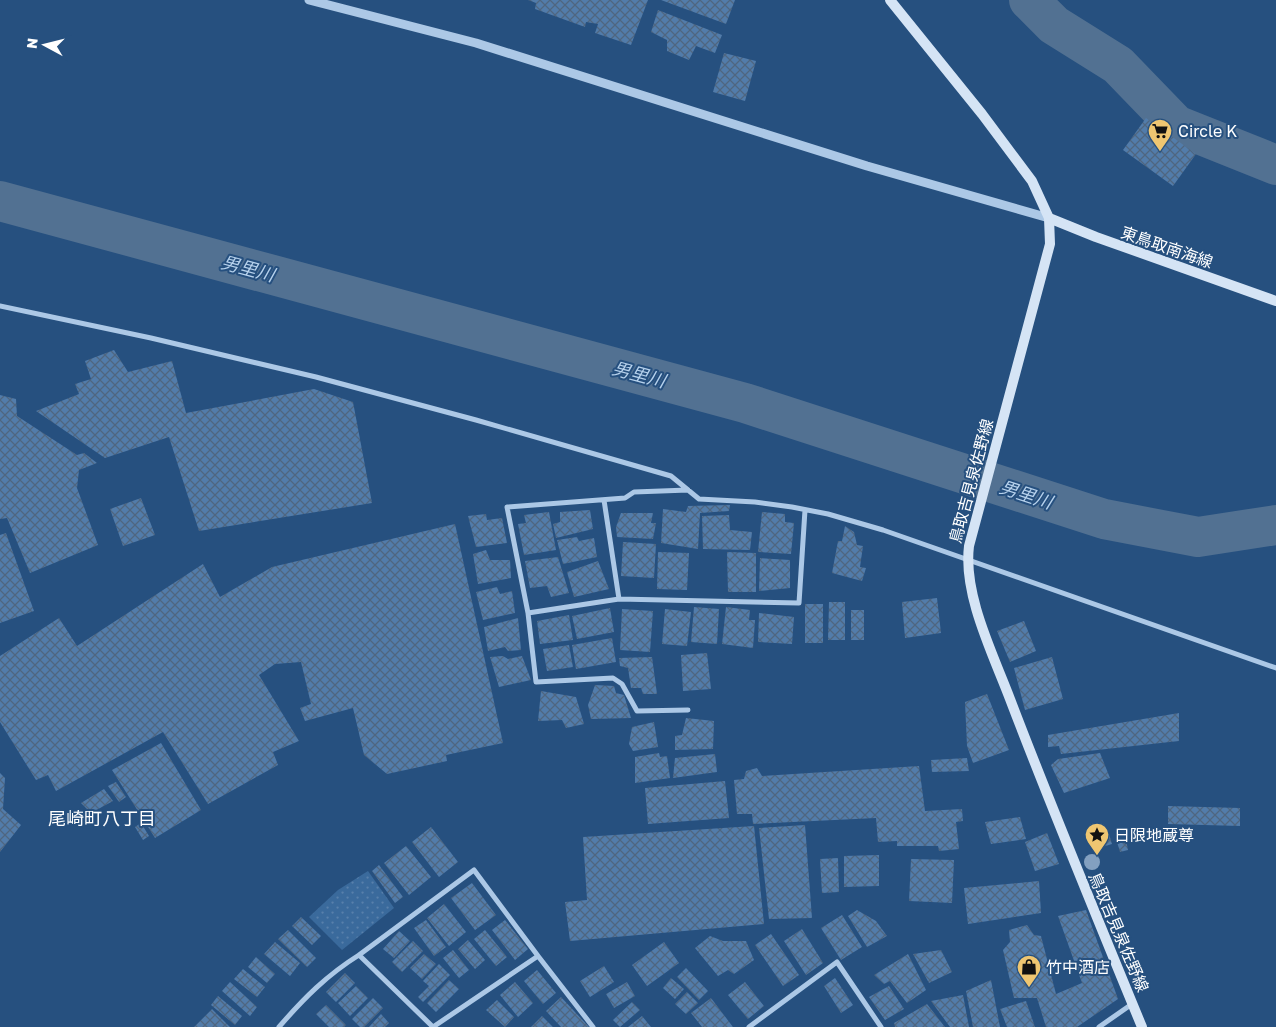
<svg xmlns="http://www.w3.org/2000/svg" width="1276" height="1027" viewBox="0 0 1276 1027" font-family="'Golos Text','Noto Sans JP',sans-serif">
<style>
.park{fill:url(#park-dots)}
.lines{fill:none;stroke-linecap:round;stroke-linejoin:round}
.river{stroke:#527192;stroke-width:40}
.building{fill:url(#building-cross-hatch)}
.minor{stroke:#acc8e6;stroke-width:5}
.tertiary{stroke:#acc8e6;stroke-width:9}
.secondary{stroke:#d5e4f5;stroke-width:10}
.tree{fill:#83a0c0}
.labels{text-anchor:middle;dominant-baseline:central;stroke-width:4;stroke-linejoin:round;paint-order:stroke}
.poi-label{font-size:16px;fill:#fff;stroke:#26507f;text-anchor:start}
.street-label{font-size:16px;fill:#fff;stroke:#26507f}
.water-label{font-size:18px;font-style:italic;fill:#b7d2ed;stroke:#26507f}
.neighbourhood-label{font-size:18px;fill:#fff;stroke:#26507f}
</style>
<defs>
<pattern id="park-dots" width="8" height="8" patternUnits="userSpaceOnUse" patternTransform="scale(1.25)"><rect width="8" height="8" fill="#3a6a9c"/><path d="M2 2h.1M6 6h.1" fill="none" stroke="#5880ab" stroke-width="1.8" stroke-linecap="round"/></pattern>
<pattern id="building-cross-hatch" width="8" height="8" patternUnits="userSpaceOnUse" patternTransform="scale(1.25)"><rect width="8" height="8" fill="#527caa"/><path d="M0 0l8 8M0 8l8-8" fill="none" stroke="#4f6680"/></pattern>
</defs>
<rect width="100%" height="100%" fill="#26507f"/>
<path class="park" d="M 368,871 L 394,908 L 342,950 L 309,917 L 338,890 Z"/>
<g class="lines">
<path class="river" d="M 1029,0 L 1054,25 L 1118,65 L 1176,125 L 1276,165
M 0,201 L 745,403 L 1104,519 L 1198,537 L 1276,525"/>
</g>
<path class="building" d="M 528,0 L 648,0 L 631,45 L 595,33 L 598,24 L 586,22 L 585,27 L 535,9 L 536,3 Z
M 661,0 L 735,0 L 726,24 Z
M 658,10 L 722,35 L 715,53 L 696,46 L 689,60 L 667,51 L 667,40 L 651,32 Z
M 724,53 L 756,61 L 745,101 L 713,92 Z
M 1146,118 L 1196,154 L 1173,186 L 1123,150 Z
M 114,350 L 128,372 L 172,361 L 186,413 L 314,389 L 353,402 L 372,503 L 199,531 L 169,437 L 105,458 L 36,411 L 79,394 L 75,384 L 91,379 L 85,361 Z
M 0,395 L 16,399 L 17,416 L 77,455 L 84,453 L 97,463 L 79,470 L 77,488 L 98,545 L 30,573 L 7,518 L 0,519 Z
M 141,498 L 155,535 L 123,546 L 110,509 Z
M 730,505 L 729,511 L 700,513 L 698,549 L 661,543 L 663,509 L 686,512 L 688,506 Z
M 590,510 L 593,529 L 556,538 L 553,524 L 560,522 L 560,512 Z
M 549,512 L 556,550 L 524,555 L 518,524 L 526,523 L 524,515 Z
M 762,512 L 785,514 L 785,522 L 794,523 L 791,554 L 758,552 Z
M 621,513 L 653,513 L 651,523 L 656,523 L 653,539 L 617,537 L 616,527 Z
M 486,514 L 487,520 L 502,518 L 507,543 L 476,547 L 468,516 Z
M 729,515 L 730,530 L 752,532 L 750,550 L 703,549 L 702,516 Z
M 455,524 L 503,743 L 446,755 L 447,761 L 387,774 L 364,755 L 353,708 L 305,721 L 300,708 L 311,704 L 301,662 L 275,664 L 259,675 L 299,741 L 273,752 L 278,765 L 208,804 L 163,732 L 56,791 L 48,775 L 36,780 L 0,722 L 0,656 L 59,618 L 77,646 L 203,564 L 220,597 L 272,567 Z
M 845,526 L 854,532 L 857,545 L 863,546 L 860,567 L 866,568 L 862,581 L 832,573 L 838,541 L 842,541 Z
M 6,533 L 34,611 L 0,623 L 0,535 Z
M 577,537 L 579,541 L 594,538 L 597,557 L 563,564 L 557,540 Z
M 623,542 L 656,544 L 654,578 L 621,576 Z
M 486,550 L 490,560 L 510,560 L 511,578 L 478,584 L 473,554 Z
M 658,552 L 689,553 L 687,590 L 657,589 Z
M 727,552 L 756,553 L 756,592 L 728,592 Z
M 558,557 L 569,593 L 551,597 L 547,586 L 530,588 L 525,561 Z
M 760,558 L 790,560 L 790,588 L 759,591 Z
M 598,561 L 609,589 L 574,597 L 567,572 Z
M 497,587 L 500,594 L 512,591 L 515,613 L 483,620 L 476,592 Z
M 937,598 L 941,633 L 905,638 L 902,602 Z
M 829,602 L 845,602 L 845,640 L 828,640 Z
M 805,604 L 823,604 L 823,643 L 805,643 Z
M 694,607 L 719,609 L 717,644 L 691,642 Z
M 726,607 L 750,610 L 749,620 L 755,620 L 753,648 L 722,644 Z
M 610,608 L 614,632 L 577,639 L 572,616 Z
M 622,609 L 653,611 L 650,652 L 620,650 Z
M 665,609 L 691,612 L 687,646 L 662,644 Z
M 851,610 L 864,610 L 864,640 L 851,640 Z
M 759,613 L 794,617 L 792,644 L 758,642 Z
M 569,615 L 573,640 L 540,644 L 537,621 Z
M 518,618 L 521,650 L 508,651 L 505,647 L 488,651 L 484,627 Z
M 1024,621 L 1036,651 L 1010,662 L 997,631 Z
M 612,638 L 616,662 L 576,669 L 572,645 Z
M 569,645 L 573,667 L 547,671 L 543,649 Z
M 707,653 L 711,689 L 683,691 L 681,655 Z
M 503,656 L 508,659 L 522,656 L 531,680 L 499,687 L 490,657 Z
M 652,657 L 657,694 L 643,694 L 641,688 L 631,688 L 628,668 L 620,666 L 619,658 Z
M 1052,657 L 1063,699 L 1025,710 L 1014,668 Z
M 595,685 L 614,686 L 616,693 L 624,695 L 631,718 L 591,719 L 588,705 Z
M 541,691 L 576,697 L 584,724 L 566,728 L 562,720 L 538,721 Z
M 987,694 L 1009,750 L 973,763 L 967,746 L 965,702 Z
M 1179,713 L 1179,741 L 1061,754 L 1059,746 L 1048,747 L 1048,735 Z
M 686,718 L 714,721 L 713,749 L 675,750 L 675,736 L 682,735 Z
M 654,722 L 658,747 L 633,751 L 629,744 L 632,727 Z
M 161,743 L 201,810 L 155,838 L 112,770 Z
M 659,753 L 660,757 L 667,756 L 670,778 L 635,783 L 635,757 Z
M 1100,753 L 1110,778 L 1064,793 L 1051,765 L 1058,759 Z
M 715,754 L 717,772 L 673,778 L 675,758 Z
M 967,758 L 969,771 L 932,772 L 931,760 Z
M 919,766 L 925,811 L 962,809 L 963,821 L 956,822 L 959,849 L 939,851 L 938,846 L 897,846 L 897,841 L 878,842 L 876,818 L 753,824 L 752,814 L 737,814 L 734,780 L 744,779 L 746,771 L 757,768 L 762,776 Z
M 0,773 L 5,778 L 3,809 L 21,825 L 0,852 Z
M 725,781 L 729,818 L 648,824 L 645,788 Z
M 116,782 L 126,797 L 119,802 L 108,786 Z
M 104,789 L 113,801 L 91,813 L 81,803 Z
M 1168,806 L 1240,808 L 1240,826 L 1168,824 Z
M 1020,817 L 1026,839 L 991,844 L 985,822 Z
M 141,823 L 149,836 L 143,840 L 135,827 Z
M 805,825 L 812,918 L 769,919 L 759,828 Z
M 754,826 L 764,924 L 570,941 L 565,902 L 587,900 L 583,837 Z
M 431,827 L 458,862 L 439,877 L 412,842 Z
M 1047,833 L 1059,864 L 1035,871 L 1025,842 Z
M 1109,834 L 1112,844 L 1099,848 L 1096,837 Z
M 1126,840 L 1128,850 L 1120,852 L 1117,842 Z
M 406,846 L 431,877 L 409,895 L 384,863 Z
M 879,855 L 879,886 L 844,887 L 844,856 Z
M 838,858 L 839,892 L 822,893 L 820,859 Z
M 911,859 L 954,860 L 952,903 L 909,901 Z
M 379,865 L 403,897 L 395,903 L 372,871 Z
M 1039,881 L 1041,913 L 968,924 L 964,888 Z
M 472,883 L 496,915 L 475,930 L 451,898 Z
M 444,904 L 466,932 L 449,946 L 427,918 Z
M 857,910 L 876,921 L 887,936 L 867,947 L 848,916 Z
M 1086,910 L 1118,999 L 1077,1027 L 1046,1027 L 1037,998 L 1014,998 L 1003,950 L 1010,942 L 1009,930 L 1027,925 L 1034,935 L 1041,936 L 1056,994 L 1082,983 L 1058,916 Z
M 842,915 L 862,947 L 841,960 L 821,928 Z
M 301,917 L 321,936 L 312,945 L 292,926 Z
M 426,920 L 446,947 L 434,956 L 414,928 Z
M 505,920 L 528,949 L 515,960 L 492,930 Z
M 802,929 L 823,963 L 806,975 L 784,941 Z
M 288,930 L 316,958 L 307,967 L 278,939 Z
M 485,930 L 507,957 L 496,966 L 474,939 Z
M 399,931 L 410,941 L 394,958 L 383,949 Z
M 771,934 L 799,975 L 783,986 L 755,945 Z
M 710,936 L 723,941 L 746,941 L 754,960 L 734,974 L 728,970 L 718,976 L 695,948 Z
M 468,940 L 485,960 L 475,969 L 458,949 Z
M 413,941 L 423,951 L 402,972 L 392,962 Z
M 275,942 L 300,963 L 290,976 L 264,954 Z
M 664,942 L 679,963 L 647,986 L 632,965 Z
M 453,950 L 469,970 L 459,978 L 443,958 Z
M 941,950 L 952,972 L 929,983 L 913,954 Z
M 424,954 L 436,964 L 422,979 L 410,968 Z
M 908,954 L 926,990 L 907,1003 L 890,981 L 884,984 L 874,975 Z
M 256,957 L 275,974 L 267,983 L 248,967 Z
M 439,964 L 450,975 L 423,1002 L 418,997 L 429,986 L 423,981 Z
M 604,966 L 614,982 L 590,997 L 580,981 Z
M 686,968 L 708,991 L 699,1000 L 677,977 Z
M 243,969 L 265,987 L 257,997 L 234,979 Z
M 537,970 L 556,993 L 543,1004 L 524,981 Z
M 345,973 L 355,983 L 336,1002 L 326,992 Z
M 671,978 L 684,989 L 675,999 L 663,988 Z
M 835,978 L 853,1005 L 841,1013 L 824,986 Z
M 449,980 L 459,989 L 436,1012 L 427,1003 Z
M 991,980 L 1000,1027 L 973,1027 L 966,991 Z
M 230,982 L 257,1007 L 250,1016 L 222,991 Z
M 515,982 L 533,1003 L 518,1017 L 500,995 Z
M 627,982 L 635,996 L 614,1008 L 606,994 Z
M 745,982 L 764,1006 L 748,1019 L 728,995 Z
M 356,986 L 368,998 L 350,1016 L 338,1003 Z
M 889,986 L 904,1009 L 885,1020 L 869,997 Z
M 687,992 L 698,1003 L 686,1014 L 675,1004 Z
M 963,995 L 969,1027 L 950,1027 L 931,1001 Z
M 218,996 L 242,1016 L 235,1025 L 211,1005 Z
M 561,997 L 589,1027 L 561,1027 L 546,1011 Z
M 373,998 L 383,1008 L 364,1027 L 360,1027 L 352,1019 Z
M 711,998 L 733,1027 L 702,1027 L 691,1013 Z
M 497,1000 L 514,1017 L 505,1027 L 486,1010 Z
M 1026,1001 L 1035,1027 L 1007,1027 L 1000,1009 Z
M 632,1002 L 640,1010 L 620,1027 L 613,1020 Z
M 927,1004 L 945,1027 L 895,1027 L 894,1023 Z
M 326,1005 L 346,1025 L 344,1027 L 329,1027 L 316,1014 Z
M 212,1009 L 230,1027 L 194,1027 Z
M 381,1014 L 389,1023 L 385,1027 L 369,1027 Z
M 542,1016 L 553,1027 L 531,1027 Z
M 642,1016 L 651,1027 L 628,1027 Z"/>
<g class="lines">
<path class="minor" d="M 0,306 L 151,338 L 316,377 L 476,420 L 671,476 L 699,499 L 755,502 L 792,507 L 828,514 L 883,530 L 1276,668
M 688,490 L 634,492 L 625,498 L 507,507 L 528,613 L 536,682 L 613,678 L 622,684 L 637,711 L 688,710
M 604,500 L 619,599
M 528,613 L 619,599 L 799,603 L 805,510
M 359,955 L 474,870 L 538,956
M 279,1027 C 304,998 327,975 359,955 L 433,1027 L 538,956 L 593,1027
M 749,1027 L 837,962 L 881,1027
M 1099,1027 L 1132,1004"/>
<path class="tertiary" d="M 309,0 L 476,43 L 867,166 L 1049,218"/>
<path class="secondary" d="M 890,0 L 982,114 L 1032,181 L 1049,218 L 1050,244 L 969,546 C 963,595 993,654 1010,699 C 1052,809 1097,918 1142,1027
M 1049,218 L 1096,237 L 1276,301"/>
</g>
<circle class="tree" cx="1092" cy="862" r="8"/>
<defs>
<symbol id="supermarket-pin" viewBox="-11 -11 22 30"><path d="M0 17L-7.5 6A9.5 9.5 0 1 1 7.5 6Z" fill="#efc671" stroke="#26507f"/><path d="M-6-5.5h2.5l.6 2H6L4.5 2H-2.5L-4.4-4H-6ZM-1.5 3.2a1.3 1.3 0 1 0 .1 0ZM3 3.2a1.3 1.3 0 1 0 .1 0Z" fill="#111"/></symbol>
<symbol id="sight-pin" viewBox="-11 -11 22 30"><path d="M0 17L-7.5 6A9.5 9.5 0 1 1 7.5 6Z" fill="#efc671" stroke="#26507f"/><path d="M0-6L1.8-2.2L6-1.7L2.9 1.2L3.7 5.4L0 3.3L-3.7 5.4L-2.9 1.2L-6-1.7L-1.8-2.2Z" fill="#111"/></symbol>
<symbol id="shop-pin" viewBox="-11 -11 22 30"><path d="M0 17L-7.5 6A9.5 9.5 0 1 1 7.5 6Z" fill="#efc671" stroke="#26507f"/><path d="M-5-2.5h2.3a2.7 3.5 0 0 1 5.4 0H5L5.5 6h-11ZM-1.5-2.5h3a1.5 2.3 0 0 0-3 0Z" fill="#111"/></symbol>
</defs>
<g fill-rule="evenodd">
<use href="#supermarket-pin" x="1146" y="117" width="28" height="38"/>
<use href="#sight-pin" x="1083" y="821" width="28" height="38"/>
<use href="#shop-pin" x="1015" y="953" width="28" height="38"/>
</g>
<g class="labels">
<g class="poi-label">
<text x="1178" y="131">Circle K</text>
<text x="1114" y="835">日限地蔵尊</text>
<text x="1046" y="967">竹中酒店</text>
</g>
<g class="street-label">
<text transform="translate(1167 247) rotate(19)">東鳥取南海線</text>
<text transform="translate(971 481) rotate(-75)">鳥取吉見泉佐野線</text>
<text transform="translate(1119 932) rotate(67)">鳥取吉見泉佐野線</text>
</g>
<g class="water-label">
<text transform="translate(248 268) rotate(15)">男里川</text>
<text transform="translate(639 374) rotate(15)">男里川</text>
<text transform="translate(1026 494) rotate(18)">男里川</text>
</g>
<g class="neighbourhood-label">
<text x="102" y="818">尾崎町八丁目</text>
</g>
</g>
<g transform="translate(45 45) rotate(277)" stroke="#26507f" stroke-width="4" paint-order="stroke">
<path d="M0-4L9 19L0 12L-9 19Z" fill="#ffffff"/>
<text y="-8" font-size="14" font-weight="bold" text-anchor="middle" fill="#ffffff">N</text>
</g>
</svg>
